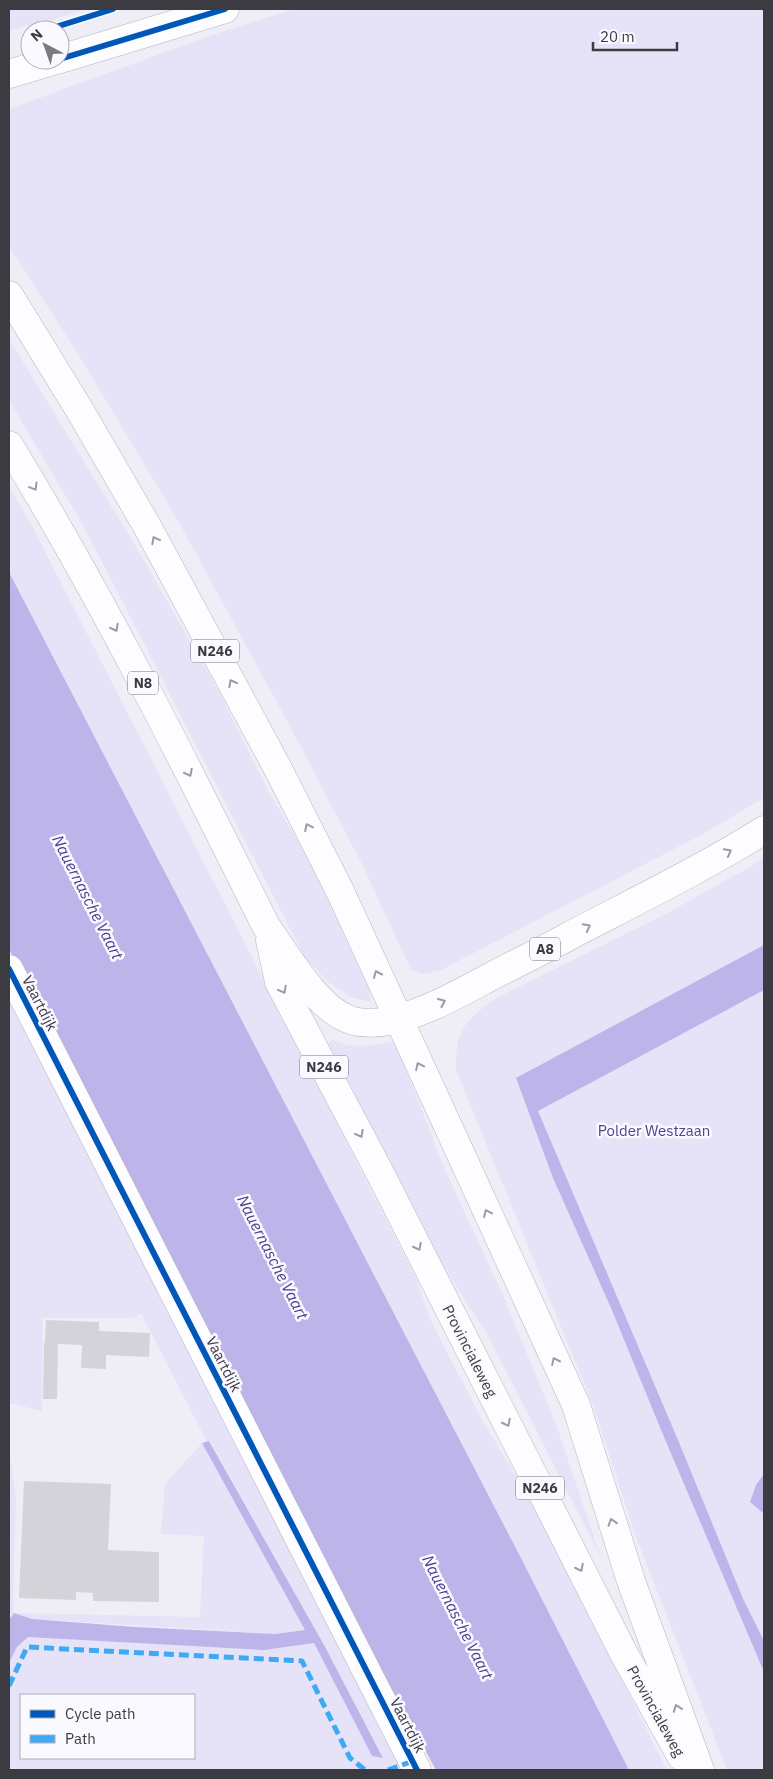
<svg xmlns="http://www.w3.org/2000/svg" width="773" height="1779" viewBox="0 0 773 1779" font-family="'IBM Plex Sans',sans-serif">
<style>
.green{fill:#e6e3f8;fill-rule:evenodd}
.water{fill:#bdb5e9}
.building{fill:#d4d3d9}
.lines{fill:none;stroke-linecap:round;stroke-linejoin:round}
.minor-casing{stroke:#b6b5bb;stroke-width:29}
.highway-casing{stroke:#b6b5bb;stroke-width:29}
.minor{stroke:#fdfcfe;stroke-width:28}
.highway{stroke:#fdfcfe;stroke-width:28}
.quiet{stroke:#3fa9f5;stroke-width:5;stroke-dasharray:10 5;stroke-linecap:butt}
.cycleway-casing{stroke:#faf9ff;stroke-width:9}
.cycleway{stroke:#0057b8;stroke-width:6}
.oneway{stroke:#9c9ca0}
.labels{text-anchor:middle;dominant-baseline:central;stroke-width:5;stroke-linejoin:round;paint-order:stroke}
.shield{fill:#faf9ff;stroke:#75747a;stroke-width:1}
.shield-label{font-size:14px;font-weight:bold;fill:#3c3b41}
.street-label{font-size:15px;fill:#3c3b41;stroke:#faf9ff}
.park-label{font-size:15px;fill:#523e92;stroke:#faf9ff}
.water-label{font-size:16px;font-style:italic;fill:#4e398d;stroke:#faf9ff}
</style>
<rect width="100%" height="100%" fill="#efeef6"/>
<path class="green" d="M 9,9 L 85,9 L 32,27 L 27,25 L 9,31 Z
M 294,9 L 764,9 L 764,798 L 703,834 L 441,970 L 423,974 L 411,970 L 363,866 L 293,732 L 182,528 L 85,365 L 9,246 L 9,109 L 215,34 Z
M 9,339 L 135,545 L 218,690 L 269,792 L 310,862 L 370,992 L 371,1002 L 351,997 L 328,982 L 304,956 L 84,527 L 9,400 Z
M 9,487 L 29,520 L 417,1280 L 430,1319 L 482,1420 L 535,1506 L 667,1770 L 629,1770 L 522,1560 L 9,572 Z
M 764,857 L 764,1649 L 673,1458 L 764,1672 L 764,1770 L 727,1770 L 636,1537 L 593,1405 L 456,1070 C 455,1028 466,1019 500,996 L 662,916 L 750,867 Z
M 9,995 L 405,1770 L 9,1770 L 9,1631 L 314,1643 L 372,1756 L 383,1757 L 324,1645 L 210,1441 L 207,1442 L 141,1313 L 133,1318 L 41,1318 L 43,1322 L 42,1411 L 9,1403 ZM 21,1695 L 194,1695 L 194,1758 L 21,1758 Z
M 332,1039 C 352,1050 373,1045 395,1041 L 445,1170 L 502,1293 L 557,1427 L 601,1558 L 490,1339 L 417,1225 L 328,1044 Z
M 202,1443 L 306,1630 L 275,1634 L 32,1619 L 14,1613 L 9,1620 L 9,1451 L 16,1497 L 13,1597 L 14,1613 L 200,1617 L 204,1536 L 161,1534 L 165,1484 Z"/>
<path class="water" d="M 9,572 L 522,1560 L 629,1770 L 436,1770 L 334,1583 L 9,949 Z
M 764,945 L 764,990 L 538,1111 L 678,1440 L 744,1601 L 764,1641 L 764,1672 L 664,1437 L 611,1308 L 553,1178 L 516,1078 Z
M 209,1441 L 324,1645 L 383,1758 L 372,1756 L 314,1643 L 264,1650 L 28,1637 L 17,1647 L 9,1663 L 9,1620 L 14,1613 L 32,1619 L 135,1627 L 275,1634 L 305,1630 L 202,1443 Z
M 764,1474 L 764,1514 L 750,1502 L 756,1485 Z"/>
<path class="building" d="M 46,1320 L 99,1322 L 99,1331 L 150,1333 L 149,1357 L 106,1355 L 106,1369 L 81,1368 L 82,1345 L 58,1344 L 57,1399 L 43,1399 L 44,1343 L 45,1343 Z
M 24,1481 L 111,1484 L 108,1550 L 159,1552 L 159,1602 L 93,1601 L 93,1593 L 76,1592 L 76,1600 L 19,1598 Z"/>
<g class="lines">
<defs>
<path id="minor" d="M 60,59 L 225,9
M 9,74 L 56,60
M 9,969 L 417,1770"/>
<path id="highway" d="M 9,295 L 79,409 L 147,526 L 277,767 L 340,891 L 576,1405 L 631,1581 L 700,1770
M 9,445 C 104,601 185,763 266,926 C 286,954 316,1007 348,1019 C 362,1025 383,1023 397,1019 C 430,1010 460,993 490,977 C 517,963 544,950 571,935 C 636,901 702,869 764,830
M 270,940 L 279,982 L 380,1173 L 623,1652 L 681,1756"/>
</defs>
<use href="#minor" class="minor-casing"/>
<use href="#highway" class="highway-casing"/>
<use href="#minor" class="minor"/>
<use href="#highway" class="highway"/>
<path class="quiet" d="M 9,1686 L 27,1647 L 302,1661 L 350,1758 L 365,1770
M 388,1770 L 413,1761"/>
<defs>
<path id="cycleway" d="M 46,30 L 113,9
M 60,59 L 225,9
M 9,969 L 417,1770"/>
</defs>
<use href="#cycleway" class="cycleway-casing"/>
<use href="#cycleway" class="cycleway"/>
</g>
<defs><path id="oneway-chevron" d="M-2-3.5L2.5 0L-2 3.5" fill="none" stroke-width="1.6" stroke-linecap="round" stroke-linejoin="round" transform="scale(1.25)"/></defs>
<g class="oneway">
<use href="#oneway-chevron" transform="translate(34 487) rotate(59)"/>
<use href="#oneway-chevron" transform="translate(155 540) rotate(-118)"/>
<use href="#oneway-chevron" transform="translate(115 628) rotate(62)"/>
<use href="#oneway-chevron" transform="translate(232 683) rotate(-118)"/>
<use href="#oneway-chevron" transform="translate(189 773) rotate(63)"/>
<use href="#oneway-chevron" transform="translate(308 827) rotate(-116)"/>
<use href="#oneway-chevron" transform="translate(728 852) rotate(-28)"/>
<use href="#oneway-chevron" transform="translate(587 927) rotate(-28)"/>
<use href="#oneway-chevron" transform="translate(377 974) rotate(-114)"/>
<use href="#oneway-chevron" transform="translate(283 990) rotate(62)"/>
<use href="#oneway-chevron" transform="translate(442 1002) rotate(-24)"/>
<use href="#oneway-chevron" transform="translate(419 1066) rotate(-115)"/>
<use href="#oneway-chevron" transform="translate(360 1134) rotate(62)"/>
<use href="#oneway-chevron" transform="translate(487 1213) rotate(-115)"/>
<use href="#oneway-chevron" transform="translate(418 1247) rotate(63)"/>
<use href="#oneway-chevron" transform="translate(555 1361) rotate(-115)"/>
<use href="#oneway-chevron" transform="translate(507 1423) rotate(63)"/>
<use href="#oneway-chevron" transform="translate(612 1522) rotate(-107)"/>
<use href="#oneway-chevron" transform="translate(580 1568) rotate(63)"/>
<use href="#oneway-chevron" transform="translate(677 1708) rotate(-110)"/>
</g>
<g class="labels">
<g class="shield">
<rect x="191" y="639.5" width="48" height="23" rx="4"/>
<rect x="128" y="671.5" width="30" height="23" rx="4"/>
<rect x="530" y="937.5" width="30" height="23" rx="4"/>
<rect x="300" y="1055.5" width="48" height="23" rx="4"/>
<rect x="516" y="1476.5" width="48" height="23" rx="4"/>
</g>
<g class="shield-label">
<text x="215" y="651">N246</text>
<text x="143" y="683">N8</text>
<text x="545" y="949">A8</text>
<text x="324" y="1067">N246</text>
<text x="540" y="1488">N246</text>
</g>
<g class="street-label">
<text transform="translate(40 1003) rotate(63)">Vaartdijk</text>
<text transform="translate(470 1351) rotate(63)">Provincialeweg</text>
<text transform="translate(224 1364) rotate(63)">Vaartdijk</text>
<text transform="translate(656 1711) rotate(61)">Provincialeweg</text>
<text transform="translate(408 1725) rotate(63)">Vaartdijk</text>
</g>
<g class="park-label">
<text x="654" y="1130">Polder Westzaan</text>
</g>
<g class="water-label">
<text transform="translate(88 897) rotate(63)">Nauernasche Vaart</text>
<text transform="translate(273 1257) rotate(63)">Nauernasche Vaart</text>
<text transform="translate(458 1617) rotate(63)">Nauernasche Vaart</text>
</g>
</g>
<rect width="773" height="1779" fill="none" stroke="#3c3b41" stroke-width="20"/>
<rect x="20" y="1694" width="175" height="65" fill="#faf9ff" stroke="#aeadb3"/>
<rect x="30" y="1710" width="25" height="8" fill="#0057b8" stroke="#aeadb3"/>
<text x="65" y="1719" font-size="15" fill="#3c3b41">Cycle path</text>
<rect x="30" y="1735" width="25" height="8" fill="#3fa9f5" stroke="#aeadb3"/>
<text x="65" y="1744" font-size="15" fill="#3c3b41">Path</text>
<g transform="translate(45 45) rotate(319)"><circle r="24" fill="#faf9ff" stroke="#aeadb3"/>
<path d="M0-4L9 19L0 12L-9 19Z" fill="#7b7a80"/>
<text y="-8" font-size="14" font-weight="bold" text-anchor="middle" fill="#3c3b41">N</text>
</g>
<path d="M593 42v8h84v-8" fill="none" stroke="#3c3b41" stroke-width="2.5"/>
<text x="600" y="42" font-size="15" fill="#3c3b41" stroke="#faf9ff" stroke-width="4" paint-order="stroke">20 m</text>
</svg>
